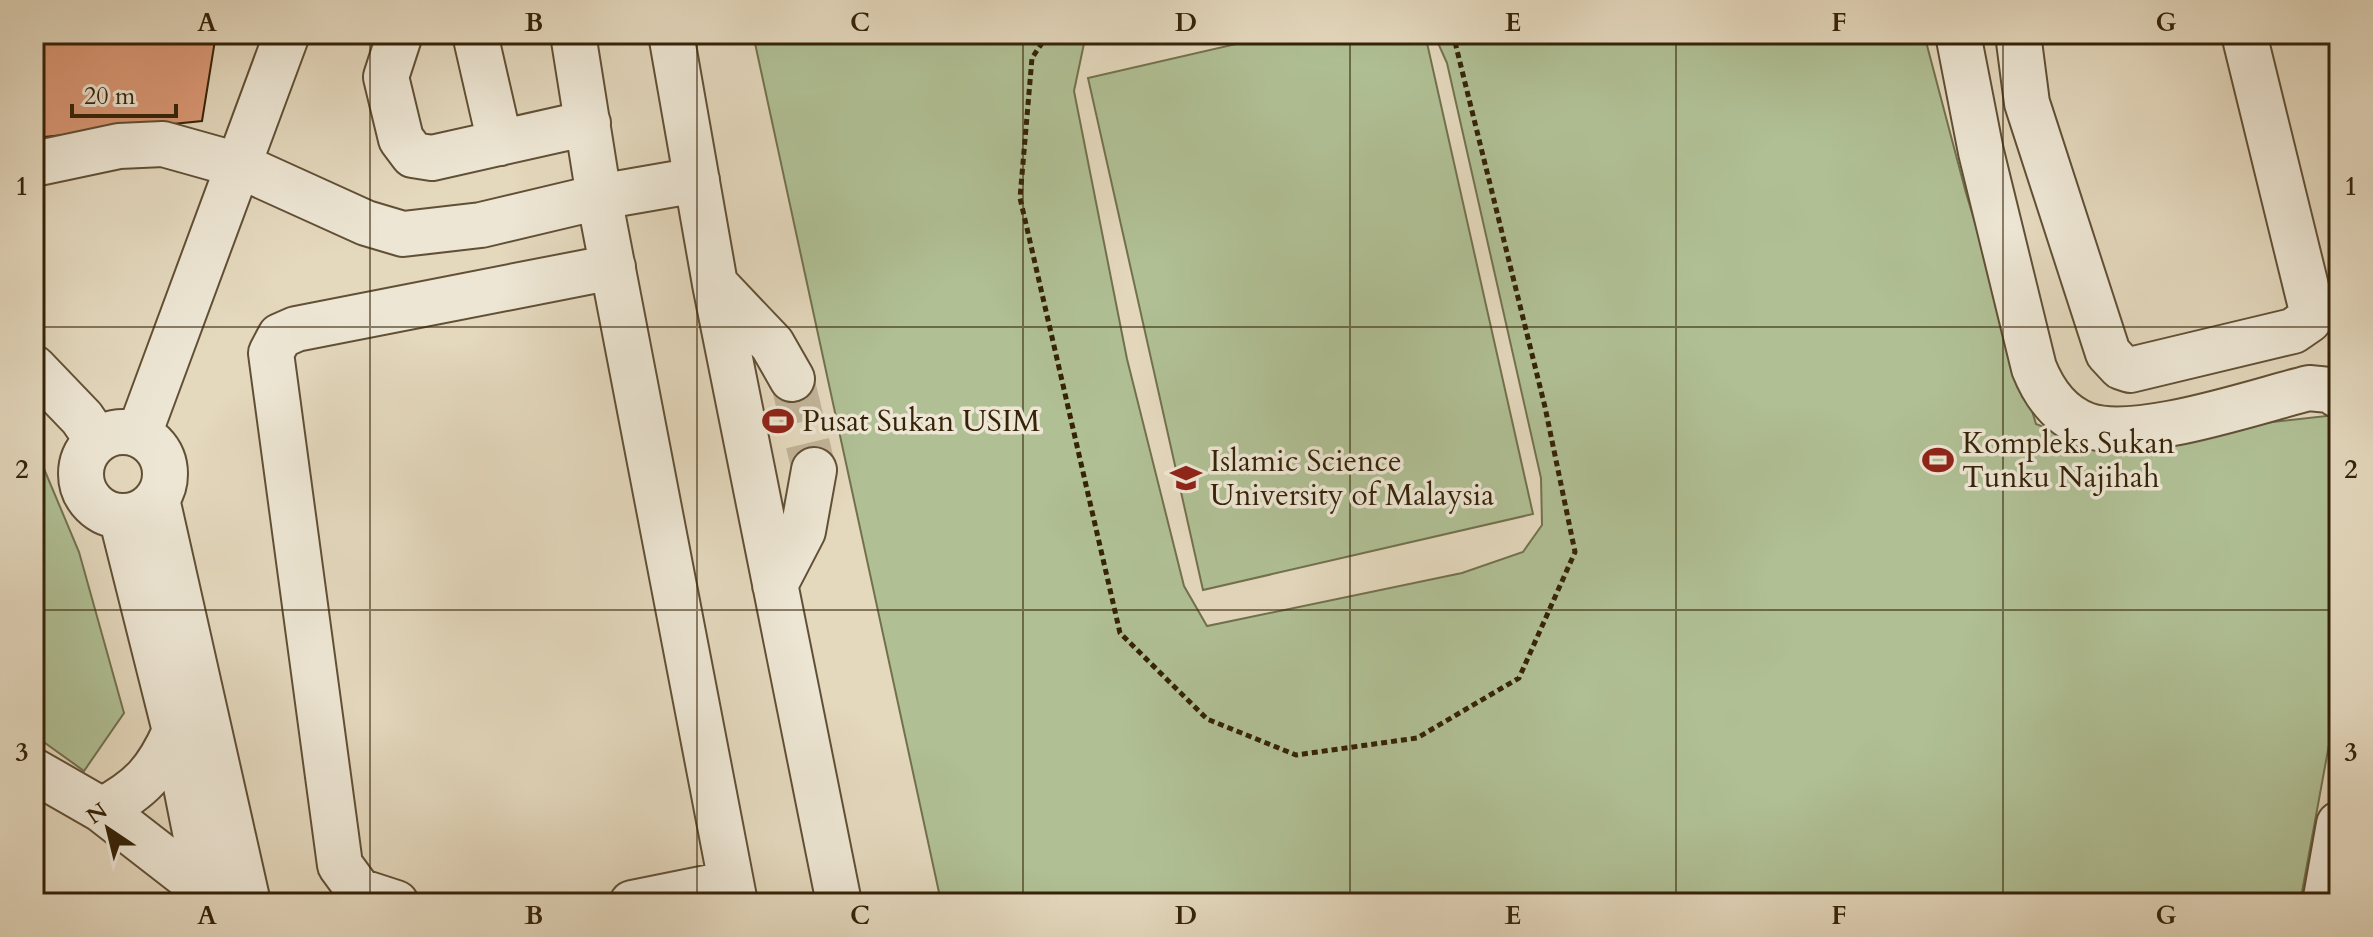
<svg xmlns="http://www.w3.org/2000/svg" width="2373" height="937" viewBox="0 0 2373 937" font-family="Cardo,serif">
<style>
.green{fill:#b0bf94;stroke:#72714e;stroke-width:2}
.building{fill:#da9875;stroke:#352308;stroke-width:2}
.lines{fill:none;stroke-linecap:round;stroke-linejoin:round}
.minor-tunnel{stroke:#c1b499;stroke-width:44;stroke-dasharray:44 22;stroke-linecap:butt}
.minor-casing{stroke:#615035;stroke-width:48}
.path{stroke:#352308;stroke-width:5;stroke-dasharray:6 4;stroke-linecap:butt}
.minor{stroke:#ede6d4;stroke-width:44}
.grid{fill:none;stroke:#352308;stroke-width:2;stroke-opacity:0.55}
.labels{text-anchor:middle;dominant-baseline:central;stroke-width:7;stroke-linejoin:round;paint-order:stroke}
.poi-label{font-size:30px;fill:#352308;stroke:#ede6d4;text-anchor:start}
.neatline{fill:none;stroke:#352308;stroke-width:3}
.grid-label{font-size:26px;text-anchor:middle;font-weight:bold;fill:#352308}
</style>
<rect width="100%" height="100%" fill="#e4d8bd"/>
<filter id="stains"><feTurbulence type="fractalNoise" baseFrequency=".0025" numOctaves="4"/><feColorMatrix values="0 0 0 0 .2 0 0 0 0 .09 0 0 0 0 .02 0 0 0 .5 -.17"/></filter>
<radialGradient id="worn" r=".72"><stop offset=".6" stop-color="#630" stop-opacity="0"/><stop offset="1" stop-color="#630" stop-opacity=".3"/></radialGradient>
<path class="green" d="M 753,34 L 1086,34 L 1074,91 L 1127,359 L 1184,586 L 1207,626 L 1462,573 L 1523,552 L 1542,525 L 1541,478 L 1447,63 L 1434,34 L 1924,34 L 1966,193 L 2036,424 L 2084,443 L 2335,415 L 2339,433 L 2339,690 L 2300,903 L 951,903 L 940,897 Z
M 1280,34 L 1425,34 L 1533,514 L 1203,590 L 1088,78 Z
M 34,445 L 79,552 L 124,713 L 84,771 L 34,735 Z"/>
<path class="building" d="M 34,34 L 216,34 L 202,121 L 34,138 Z"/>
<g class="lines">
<path class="minor-tunnel" d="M 792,379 L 814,470"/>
<defs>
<path id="minor" d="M 400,34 L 386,77 L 401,139 L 413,155 L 432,158 L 588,123
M 475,34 L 500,143
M 573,34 L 599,197 L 697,180
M 671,34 L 715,284 L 839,903
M 1958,34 L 1981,152 L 2034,368 C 2044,393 2059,415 2086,425 C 2136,443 2256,401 2309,388 L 2329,390 L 2339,396
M 2018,34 L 2027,103 L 2108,353 L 2121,367 L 2130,370 L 2293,331 L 2309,320 L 2312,311 L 2244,34
M 34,164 L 119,146 L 163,144 L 238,165 L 366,223 L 403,234 L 481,225 L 599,197 L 735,903
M 715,284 L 772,344 L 792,379
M 34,368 L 82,418 L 97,440
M81 474a42 42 0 1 1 84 0a42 42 0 1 1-84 0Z
M 139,434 L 287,34
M 157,499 L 248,903
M 121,516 L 175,731 L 207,892
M 775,585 L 803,531 L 814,470
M 34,771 L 102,810 L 218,900
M 102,810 C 141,789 157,772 175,731
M 396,903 L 359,891 L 340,865 L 271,353 L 280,336 L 296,329 L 613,267
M 632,903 L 731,883
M 2325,903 L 2339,824"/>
</defs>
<use href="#minor" class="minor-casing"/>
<path class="path" d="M 1048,34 L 1032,58 L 1020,198 L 1120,633 L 1207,719 L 1296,755 L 1417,738 L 1519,678 L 1575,552 L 1545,407 L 1453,34"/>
<use href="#minor" class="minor"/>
</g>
<path class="grid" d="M 370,34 L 370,903M 697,34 L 697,903M 1023,34 L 1023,903M 1350,34 L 1350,903M 1676,34 L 1676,903M 2003,34 L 2003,903M 34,327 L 2339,327M 34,610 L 2339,610"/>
<defs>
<symbol id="stadium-bare" viewBox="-9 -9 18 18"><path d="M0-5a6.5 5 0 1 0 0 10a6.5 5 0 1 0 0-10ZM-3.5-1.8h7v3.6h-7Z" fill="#8f2418" stroke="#ede6d4" stroke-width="2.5" paint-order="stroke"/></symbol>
<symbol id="university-bare" viewBox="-9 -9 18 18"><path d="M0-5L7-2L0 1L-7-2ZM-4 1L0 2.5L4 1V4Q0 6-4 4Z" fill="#8f2418" stroke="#ede6d4" stroke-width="2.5" paint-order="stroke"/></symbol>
</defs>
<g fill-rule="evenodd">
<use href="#stadium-bare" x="756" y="399" width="44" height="44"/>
<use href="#stadium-bare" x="1916" y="438" width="44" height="44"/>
<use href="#university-bare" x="1164" y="456" width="44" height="44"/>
</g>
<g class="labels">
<g class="poi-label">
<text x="802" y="421">Pusat Sukan USIM</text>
<text x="1962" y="443">Kompleks Sukan<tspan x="1962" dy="34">Tunku Najihah</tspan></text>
<text x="1210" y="461">Islamic Science<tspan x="1210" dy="34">University of Malaysia</tspan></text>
</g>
</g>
<rect width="2373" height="937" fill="none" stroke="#e4d8bd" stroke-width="88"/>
<g transform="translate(108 829) rotate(325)" stroke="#ede6d4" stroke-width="6" paint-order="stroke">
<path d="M0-6L14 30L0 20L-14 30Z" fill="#352308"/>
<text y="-12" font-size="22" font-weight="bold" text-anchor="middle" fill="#352308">N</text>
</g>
<path d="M72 104v12h104v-12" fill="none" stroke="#352308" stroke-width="4"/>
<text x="84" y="104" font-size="24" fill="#352308" stroke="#ede6d4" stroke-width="6" paint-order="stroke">20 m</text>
<rect x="44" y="44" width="2285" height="849" class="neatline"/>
<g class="grid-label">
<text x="207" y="31">A</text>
<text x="534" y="31">B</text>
<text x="860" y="31">C</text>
<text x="1186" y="31">D</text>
<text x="1513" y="31">E</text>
<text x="1839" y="31">F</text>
<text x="2166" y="31">G</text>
<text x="22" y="195">1</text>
<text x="2351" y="195">1</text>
<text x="22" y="478">2</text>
<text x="2351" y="478">2</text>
<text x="22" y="761">3</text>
<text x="2351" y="761">3</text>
<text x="207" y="924">A</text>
<text x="534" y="924">B</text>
<text x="860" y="924">C</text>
<text x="1186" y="924">D</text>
<text x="1513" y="924">E</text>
<text x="1839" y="924">F</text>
<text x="2166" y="924">G</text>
</g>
<rect width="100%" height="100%" filter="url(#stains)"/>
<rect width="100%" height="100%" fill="url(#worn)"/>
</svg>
